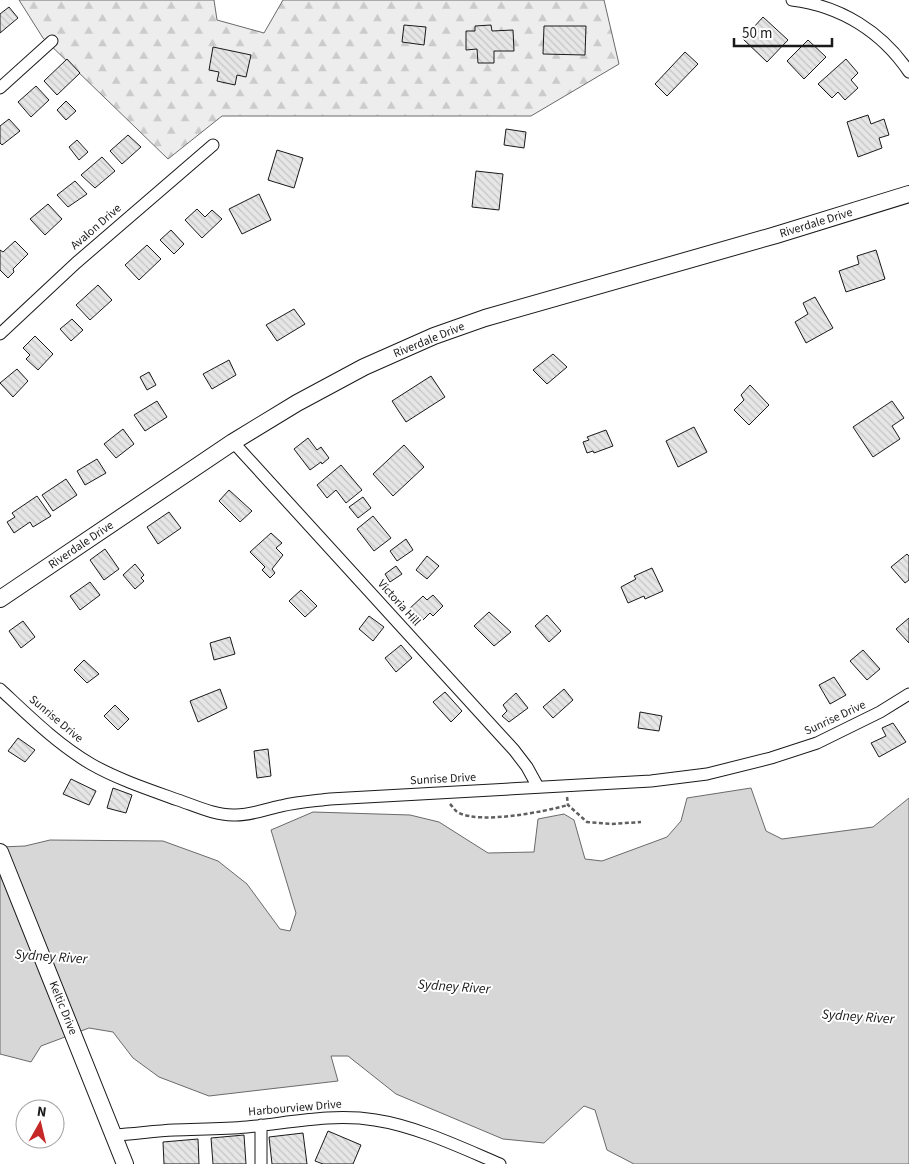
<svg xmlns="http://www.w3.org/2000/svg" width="909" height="1164" viewBox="0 0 909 1164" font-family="'Source Sans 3',sans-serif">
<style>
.forest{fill:url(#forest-firs);stroke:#6a6a6a}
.water{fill:#d7d7d7;stroke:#6a6a6a}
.building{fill:url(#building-back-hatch);stroke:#1a1a1a}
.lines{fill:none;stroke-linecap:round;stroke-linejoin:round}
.minor-casing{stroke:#1a1a1a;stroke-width:13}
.secondary-casing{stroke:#1a1a1a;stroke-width:18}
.path{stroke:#5f5f5f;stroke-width:2.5;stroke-dasharray:4 2.5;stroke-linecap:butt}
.minor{stroke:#fff;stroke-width:11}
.secondary{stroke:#fff;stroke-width:16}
.labels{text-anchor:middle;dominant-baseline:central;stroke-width:4;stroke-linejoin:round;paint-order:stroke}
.street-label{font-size:12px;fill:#1a1a1a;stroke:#fff}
.water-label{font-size:14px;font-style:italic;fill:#1a1a1a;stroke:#fff}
</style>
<defs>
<pattern id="forest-firs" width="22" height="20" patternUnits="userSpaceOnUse" patternTransform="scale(1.25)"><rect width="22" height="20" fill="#ededed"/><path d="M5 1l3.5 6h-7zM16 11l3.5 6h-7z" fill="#cbcbcb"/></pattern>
<pattern id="building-back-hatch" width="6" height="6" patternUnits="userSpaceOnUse" patternTransform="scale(1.25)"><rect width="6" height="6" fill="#e6e6e6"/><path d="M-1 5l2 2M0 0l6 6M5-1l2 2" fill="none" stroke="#c5c5c5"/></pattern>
</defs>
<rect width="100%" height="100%" fill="#fff"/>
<path class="forest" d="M 19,0 L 214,0 L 217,20 L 264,33 L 283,0 L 604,0 L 619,64 L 531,116 L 222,116 L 168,159 L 43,38 Z"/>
<path class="water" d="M 751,788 L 766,831 L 782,839 L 873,827 L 909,798 L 909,1164 L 634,1164 L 607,1150 L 595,1110 L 584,1106 L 544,1143 L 503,1139 L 396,1094 L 348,1056 L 331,1056 L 338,1081 L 209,1096 L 159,1077 L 133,1058 L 113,1032 L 89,1028 L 41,1046 L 31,1062 L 0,1054 L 0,847 L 25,846 L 50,840 L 163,841 L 218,861 L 247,884 L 280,929 L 290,931 L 296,913 L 271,830 L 313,812 L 410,815 L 439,822 L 488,853 L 534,852 L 538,819 L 564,814 L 574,820 L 585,859 L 602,861 L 667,837 L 681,821 L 687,798 Z"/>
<path class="building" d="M 9,7 L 18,18 L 0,33 L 0,14 Z
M 763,17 L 788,40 L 767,62 L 743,39 Z
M 404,25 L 426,27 L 424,45 L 402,42 Z
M 491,25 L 492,31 L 513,30 L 514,51 L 494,51 L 494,63 L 478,63 L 477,49 L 466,50 L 466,31 L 475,31 L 475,26 Z
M 544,26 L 586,26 L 585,55 L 543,54 Z
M 808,40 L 826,57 L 804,79 L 787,61 Z
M 213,47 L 251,55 L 246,77 L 237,75 L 235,85 L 217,81 L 219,72 L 209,70 Z
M 685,52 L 698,64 L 667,96 L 655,84 Z
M 67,59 L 80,73 L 57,95 L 44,81 Z
M 846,59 L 858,73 L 851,80 L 858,88 L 845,100 L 838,92 L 832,98 L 818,84 Z
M 36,86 L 49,100 L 31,117 L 18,102 Z
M 66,101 L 76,111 L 66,120 L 57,110 Z
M 868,115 L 871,124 L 884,119 L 889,135 L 879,138 L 882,148 L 858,157 L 847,122 Z
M 9,119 L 20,131 L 2,145 L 0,143 L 0,126 Z
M 506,129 L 526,132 L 524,148 L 504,145 Z
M 128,135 L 141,147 L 122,164 L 110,151 Z
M 77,140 L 88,152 L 79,160 L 69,147 Z
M 277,150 L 303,158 L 294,188 L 268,180 Z
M 102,157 L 115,171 L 95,188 L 81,175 Z
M 476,171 L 503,174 L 499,210 L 472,207 Z
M 75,181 L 87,194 L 68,207 L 57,195 Z
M 259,194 L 271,220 L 242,234 L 229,209 Z
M 48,204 L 62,219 L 45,235 L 30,219 Z
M 197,209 L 205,217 L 212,210 L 222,219 L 202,238 L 185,220 Z
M 171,230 L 184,244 L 174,254 L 160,240 Z
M 15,241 L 28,254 L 13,269 L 14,272 L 8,278 L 0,270 L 0,250 L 3,252 Z
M 147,245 L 161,259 L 139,280 L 125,265 Z
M 876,250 L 885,279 L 846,292 L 839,271 L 859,264 L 857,256 Z
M 98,285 L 112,300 L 90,320 L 76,305 Z
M 815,297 L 833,328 L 806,343 L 795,322 L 808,314 L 803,303 Z
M 294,309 L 305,324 L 277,341 L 266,325 Z
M 72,319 L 83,330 L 71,341 L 60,329 Z
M 35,336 L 53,354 L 38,370 L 26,359 L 30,355 L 23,348 Z
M 553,354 L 567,367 L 547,384 L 533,370 Z
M 229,360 L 236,375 L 212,389 L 203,374 Z
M 17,369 L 28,381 L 13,397 L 0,383 Z
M 149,372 L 156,385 L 147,390 L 140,377 Z
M 431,376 L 445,397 L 406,422 L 392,401 Z
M 750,385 L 769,405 L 749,425 L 734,410 L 744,400 L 741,395 Z
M 157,401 L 167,417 L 145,431 L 134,415 Z
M 892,401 L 904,418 L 892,426 L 900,439 L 873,457 L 853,427 Z
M 694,427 L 707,452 L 678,467 L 666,441 Z
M 123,429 L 134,444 L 116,458 L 104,444 Z
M 606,430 L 613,446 L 594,453 L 593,451 L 587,453 L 583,442 L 589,440 L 587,437 Z
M 308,438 L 317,450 L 321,447 L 329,458 L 322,464 L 321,462 L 310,470 L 294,449 Z
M 404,445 L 424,467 L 393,496 L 373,474 Z
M 97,459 L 106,473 L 85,485 L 77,471 Z
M 341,465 L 362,490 L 346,503 L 336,490 L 327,498 L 317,485 Z
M 66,479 L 77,495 L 53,511 L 42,495 Z
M 229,490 L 252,511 L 240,522 L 219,501 Z
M 37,496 L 51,516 L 33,527 L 30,522 L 14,533 L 7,522 L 15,517 L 12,513 Z
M 363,497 L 371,508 L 358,518 L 349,507 Z
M 169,512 L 181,528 L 158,544 L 147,527 Z
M 373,516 L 391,538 L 374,551 L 357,529 Z
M 271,533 L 282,543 L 276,548 L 283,555 L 272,569 L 275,573 L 270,578 L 262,570 L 265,567 L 250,552 Z
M 406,539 L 413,550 L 397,561 L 390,551 Z
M 105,549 L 119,569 L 104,580 L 90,560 Z
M 907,554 L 909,556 L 909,580 L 905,583 L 891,567 Z
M 427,556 L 439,566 L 427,579 L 416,570 Z
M 135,564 L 144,575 L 141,578 L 144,581 L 135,589 L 123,575 Z
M 396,566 L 402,574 L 390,582 L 385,574 Z
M 652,568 L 663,591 L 645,599 L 644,596 L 628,603 L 621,587 L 636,579 L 634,576 Z
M 90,582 L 100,595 L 80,610 L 70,596 Z
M 301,590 L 317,606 L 305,617 L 289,601 Z
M 433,595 L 443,606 L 433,616 L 430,613 L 421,622 L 408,610 L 423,596 L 427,600 Z
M 489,612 L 511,632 L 494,646 L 474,626 Z
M 547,615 L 561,631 L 549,642 L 535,626 Z
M 369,616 L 384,627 L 373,641 L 359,629 Z
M 909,618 L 909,643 L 896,629 Z
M 23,621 L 35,637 L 21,648 L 9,631 Z
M 230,637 L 235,654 L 214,660 L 210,643 Z
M 401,645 L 412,658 L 396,672 L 385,658 Z
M 863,650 L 880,669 L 867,680 L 850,661 Z
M 84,660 L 99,674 L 87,683 L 74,670 Z
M 834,677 L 846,695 L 830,704 L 819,685 Z
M 220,689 L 227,708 L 198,722 L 190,701 Z
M 564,689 L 573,700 L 553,718 L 543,707 Z
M 445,692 L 462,711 L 451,722 L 433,702 Z
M 516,693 L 528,708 L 509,722 L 502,716 L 507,711 L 503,705 Z
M 115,705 L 129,719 L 118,730 L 104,716 Z
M 640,712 L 662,716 L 659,731 L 638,728 Z
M 893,723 L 906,742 L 879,757 L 871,743 L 886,736 L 882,728 Z
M 18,738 L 35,750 L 25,762 L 8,751 Z
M 268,749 L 271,776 L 257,778 L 254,751 Z
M 71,779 L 96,791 L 89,805 L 63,794 Z
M 113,788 L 132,795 L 126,813 L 107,808 Z
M 328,1131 L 361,1145 L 353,1164 L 323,1164 L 315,1161 Z
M 303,1133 L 307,1164 L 272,1164 L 269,1137 Z
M 244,1135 L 246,1164 L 213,1164 L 211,1138 Z
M 198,1139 L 199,1164 L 164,1164 L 163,1142 Z"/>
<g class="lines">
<defs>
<path id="minor" d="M 792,0 C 841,6 882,32 909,72
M 0,88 L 52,41
M 0,334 L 76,263 L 213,145
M 233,442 L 514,750 L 527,767 L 538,787
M 0,689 C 29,716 57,744 91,764 C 117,779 150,790 178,800 C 196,806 214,815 233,815 C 250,816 265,809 281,806 C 297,802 313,801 330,799 L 651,781 L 707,774 L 771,758 L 817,743 L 880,712 L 909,694
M 114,1135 C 134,1134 154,1131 174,1130 C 198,1129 223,1129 247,1127 C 289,1123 332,1113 375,1120 C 416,1126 462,1148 500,1164
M 261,1164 L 261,1125"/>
<path id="secondary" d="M 0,599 L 233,442 L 297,403 L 364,367 L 434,336 L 485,318 L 776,235 L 909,194
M 0,852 L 125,1164"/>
</defs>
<use href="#minor" class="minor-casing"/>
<use href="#secondary" class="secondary-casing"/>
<path class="path" d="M 567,797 L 568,805 L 587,822 L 611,824 L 641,822
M 450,804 C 453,807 455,811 459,813 C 482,824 543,812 568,805"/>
<use href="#minor" class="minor"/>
<use href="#secondary" class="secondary"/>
</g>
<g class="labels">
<g class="street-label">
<text transform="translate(816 223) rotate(-17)">Riverdale Drive</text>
<text transform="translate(96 227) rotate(-41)">Avalon Drive</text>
<text transform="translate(429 340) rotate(-22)">Riverdale Drive</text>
<text transform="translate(81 545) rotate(-34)">Riverdale Drive</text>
<text transform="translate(399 603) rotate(48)">Victoria Hill</text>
<text transform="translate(835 718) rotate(-25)">Sunrise Drive</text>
<text transform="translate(56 719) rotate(40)">Sunrise Drive</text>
<text transform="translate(443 779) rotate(-3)">Sunrise Drive</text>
<text transform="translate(63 1008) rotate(68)">Keltic Drive</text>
<text transform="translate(295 1108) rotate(-5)">Harbourview Drive</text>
</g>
<g class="water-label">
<text transform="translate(51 957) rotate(4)">Sydney River</text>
<text transform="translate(454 987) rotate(4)">Sydney River</text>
<text transform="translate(858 1017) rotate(4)">Sydney River</text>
</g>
</g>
<g transform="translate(40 1124) rotate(8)"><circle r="24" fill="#ffffff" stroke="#a3a3a3"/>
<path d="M0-4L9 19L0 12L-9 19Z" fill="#c62828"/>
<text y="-8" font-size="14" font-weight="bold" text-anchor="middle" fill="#1a1a1a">N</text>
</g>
<path d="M734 38v8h98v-8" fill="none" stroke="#1a1a1a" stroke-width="2.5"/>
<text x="742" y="38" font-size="15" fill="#1a1a1a" stroke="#ffffff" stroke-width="4" paint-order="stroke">50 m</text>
</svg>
